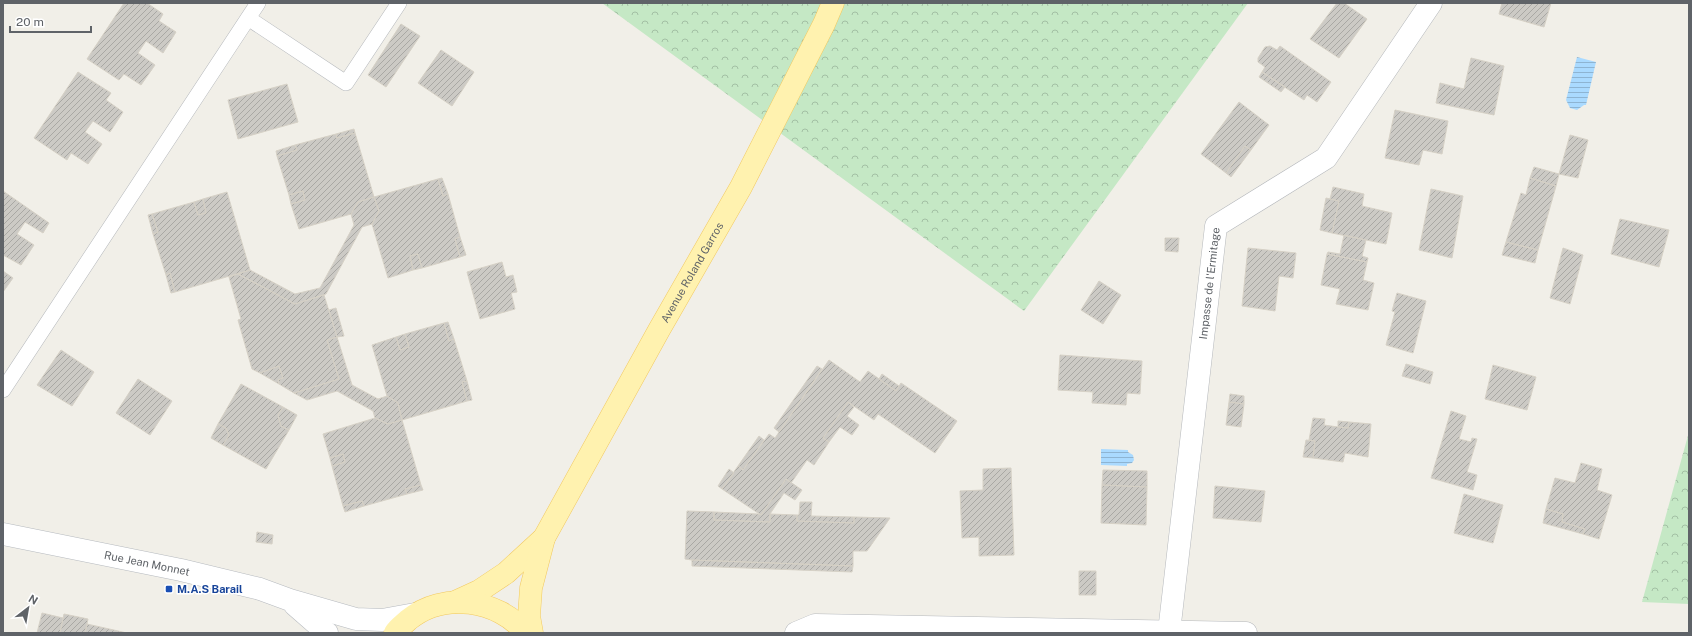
<svg xmlns="http://www.w3.org/2000/svg" width="1692" height="636" viewBox="0 0 1692 636" font-family="'Public Sans',sans-serif">
<style>
.forest{fill:url(#forest-crowns)}
.water{fill:url(#water-rules)}
.building{fill:url(#building-hatch);stroke:#d6d1c6}
.lines{fill:none;stroke-linecap:round;stroke-linejoin:round}
.lane-casing{stroke:#b5b8bc;stroke-width:16}
.street-casing{stroke:#b5b8bc;stroke-width:23}
.secondary-casing{stroke:#b6babf;stroke-width:23}
.primary-casing{stroke:#f2c960;stroke-width:23}
.lane{stroke:#fff;stroke-width:15}
.street{stroke:#fff;stroke-width:22}
.secondary{stroke:#fff;stroke-width:22}
.primary{stroke:#fff2af;stroke-width:22}
.transit-dot{fill:#1a4fb4;stroke:#fff;stroke-width:1.5}
.labels{text-anchor:middle;dominant-baseline:central;stroke-width:3;stroke-linejoin:round;paint-order:stroke}
.street-label{font-size:11px;fill:#5f6368;stroke:#fff}
.transit-label{font-size:11px;font-weight:bold;fill:#164399;stroke:#fff;text-anchor:start}
</style>
<defs>
<pattern id="forest-crowns" width="20" height="18" patternUnits="userSpaceOnUse"><rect width="20" height="18" fill="#c5e8c5"/><path d="M2 6a3 3 0 1 1 6 0M12 15a3 3 0 1 1 6 0" fill="none" stroke="#a3c0a4"/></pattern>
<pattern id="water-rules" width="6" height="5" patternUnits="userSpaceOnUse"><rect width="6" height="5" fill="#aadaff"/><path d="M0 2.5h6" fill="none" stroke="#8eb4d2"/></pattern>
<pattern id="building-hatch" width="6" height="6" patternUnits="userSpaceOnUse"><rect width="6" height="6" fill="#cccac5"/><path d="M-1 1l2-2M0 6l6-6M5 7l2-2" fill="none" stroke="#a9a8a4"/></pattern>
</defs>
<rect width="100%" height="100%" fill="#f1efe8"/>
<path class="forest" d="M 602,3 L 1248,3 L 1024,311 Z
M 1689,432 L 1689,604 L 1642,602 Z"/>
<path class="water" d="M 1577,57 L 1596,62 L 1586,105 L 1584,105 L 1577,110 L 1570,108 L 1566,100 Z
M 1101,449 L 1128,450 L 1128,452 L 1133,455 L 1134,460 L 1132,463 L 1127,464 L 1127,466 L 1101,465 Z"/>
<path class="building" d="M 124,3 L 147,3 L 163,14 L 159,21 L 176,32 L 163,53 L 146,41 L 138,53 L 155,65 L 141,85 L 124,74 L 119,80 L 87,59 Z
M 1337,3 L 1344,3 L 1367,19 L 1339,58 L 1310,39 Z
M 1502,3 L 1551,3 L 1544,27 L 1499,14 Z
M 401,24 L 420,36 L 386,87 L 368,75 Z
M 1270,46 L 1277,50 L 1280,46 L 1331,82 L 1317,102 L 1307,95 L 1304,100 L 1262,72 L 1265,67 L 1258,62 L 1258,58 L 1265,47 Z
M 441,50 L 474,72 L 452,106 L 418,83 Z
M 1471,58 L 1504,66 L 1494,115 L 1436,103 L 1440,83 L 1464,89 Z
M 78,72 L 111,93 L 106,100 L 123,112 L 110,132 L 93,121 L 85,132 L 102,144 L 88,164 L 71,153 L 67,160 L 34,138 Z
M 1262,72 L 1285,87 L 1281,92 L 1259,77 Z
M 287,84 L 298,122 L 238,139 L 228,100 Z
M 1239,102 L 1269,125 L 1251,150 L 1245,146 L 1226,173 L 1201,154 Z
M 1395,110 L 1448,121 L 1442,154 L 1423,150 L 1419,165 L 1385,158 Z
M 354,129 L 355,133 L 337,138 L 336,134 Z
M 355,133 L 374,197 L 358,202 L 351,214 L 299,229 L 291,204 L 305,200 L 303,191 L 289,195 L 277,156 L 297,150 L 295,145 L 336,134 L 337,138 Z
M 1570,135 L 1588,140 L 1578,178 L 1559,174 Z
M 295,145 L 297,150 L 277,156 L 276,151 Z
M 1245,146 L 1251,150 L 1231,177 L 1226,173 Z
M 1534,167 L 1559,174 L 1556,186 L 1530,178 Z
M 442,178 L 448,194 L 443,196 L 438,179 Z
M 1530,178 L 1556,186 L 1538,250 L 1506,242 L 1521,193 L 1526,195 Z
M 438,179 L 443,196 L 448,194 L 460,237 L 455,239 L 460,257 L 422,268 L 418,254 L 410,256 L 413,270 L 388,278 L 372,224 L 379,211 L 374,197 Z
M 1333,187 L 1364,194 L 1362,206 L 1392,213 L 1386,244 L 1332,233 L 1339,201 L 1330,199 Z
M 1431,189 L 1463,196 L 1452,258 L 1419,250 Z
M 3,191 L 49,223 L 43,233 L 25,222 L 17,234 L 34,245 L 21,265 L 3,255 Z
M 303,191 L 305,200 L 291,204 L 289,195 Z
M 227,192 L 250,270 L 175,292 L 170,273 L 166,275 L 153,234 L 158,232 L 152,214 L 194,202 L 198,215 L 206,213 L 203,199 Z
M 374,197 L 379,211 L 372,224 L 362,227 L 326,294 L 295,304 L 238,274 L 250,270 L 295,294 L 320,288 L 354,225 L 351,214 L 358,202 Z
M 1326,198 L 1339,201 L 1332,233 L 1320,230 Z
M 203,199 L 206,213 L 198,215 L 194,202 Z
M 152,214 L 158,232 L 153,234 L 148,215 Z
M 1620,219 L 1669,230 L 1659,267 L 1611,254 Z
M 1344,235 L 1366,240 L 1362,256 L 1368,258 L 1367,262 L 1327,254 L 1328,252 L 1340,254 Z
M 460,237 L 466,255 L 460,257 L 455,239 Z
M 1165,238 L 1179,238 L 1178,252 L 1165,251 Z
M 1506,242 L 1538,250 L 1535,263 L 1502,255 Z
M 1248,248 L 1296,253 L 1293,278 L 1279,276 L 1275,311 L 1242,306 Z
M 1563,248 L 1583,255 L 1570,304 L 1550,298 Z
M 418,254 L 422,268 L 413,270 L 410,256 Z
M 1327,254 L 1367,262 L 1363,280 L 1374,283 L 1368,310 L 1336,304 L 1340,289 L 1321,285 Z
M 502,262 L 506,277 L 513,275 L 517,292 L 511,293 L 515,309 L 480,319 L 467,272 Z
M 3,271 L 13,278 L 3,292 Z
M 170,273 L 175,292 L 171,293 L 166,275 Z
M 238,274 L 295,304 L 324,295 L 337,337 L 327,340 L 339,379 L 294,393 L 279,384 L 278,380 L 283,378 L 279,366 L 260,373 L 252,369 L 238,320 L 241,319 L 229,277 Z
M 1099,281 L 1121,295 L 1103,324 L 1081,310 Z
M 1397,293 L 1426,301 L 1413,353 L 1386,345 L 1395,312 L 1392,311 Z
M 336,308 L 344,336 L 337,337 L 329,310 Z
M 448,322 L 454,339 L 449,341 L 444,323 Z
M 444,323 L 449,341 L 454,339 L 467,381 L 462,382 L 467,401 L 402,420 L 398,403 L 387,396 L 372,345 L 396,337 L 400,350 L 409,347 L 405,334 Z
M 405,334 L 409,347 L 400,350 L 396,337 Z
M 337,337 L 352,385 L 378,399 L 387,396 L 398,403 L 402,420 L 388,424 L 375,418 L 373,411 L 337,391 L 307,400 L 294,393 L 339,379 L 327,340 Z
M 61,350 L 94,372 L 72,406 L 37,385 Z
M 1060,355 L 1142,361 L 1140,394 L 1127,393 L 1126,405 L 1092,403 L 1093,392 L 1058,390 Z
M 829,360 L 860,382 L 868,371 L 896,391 L 901,383 L 957,421 L 935,453 L 878,414 L 874,420 L 848,402 L 823,438 L 829,442 L 814,465 L 807,460 L 791,483 L 786,479 L 761,515 L 722,489 L 738,466 L 743,470 L 769,434 L 775,438 Z
M 1406,364 L 1433,372 L 1430,384 L 1402,376 Z
M 1493,365 L 1536,377 L 1527,410 L 1485,399 Z
M 279,366 L 283,378 L 278,380 L 279,384 L 260,373 Z
M 817,366 L 822,369 L 779,432 L 774,428 Z
M 882,374 L 899,386 L 896,391 L 879,379 Z
M 138,379 L 172,401 L 150,435 L 116,413 Z
M 467,381 L 472,400 L 467,401 L 462,382 Z
M 241,384 L 283,407 L 278,415 L 281,426 L 289,430 L 266,469 L 223,445 L 229,435 L 226,428 L 218,424 Z
M 1230,394 L 1244,396 L 1244,404 L 1229,402 Z
M 848,402 L 854,407 L 847,416 L 859,425 L 852,435 L 840,427 L 829,442 L 823,438 Z
M 1229,402 L 1244,404 L 1241,427 L 1226,425 Z
M 283,407 L 297,415 L 289,430 L 281,426 L 278,415 Z
M 1451,411 L 1466,416 L 1459,439 L 1471,442 L 1472,438 L 1477,439 L 1467,472 L 1477,475 L 1473,490 L 1431,478 Z
M 375,418 L 388,424 L 402,420 L 421,485 L 405,489 L 407,494 L 364,506 L 362,501 L 343,506 L 332,466 L 345,462 L 343,454 L 330,458 L 323,434 Z
M 1313,418 L 1325,419 L 1324,425 L 1338,427 L 1348,428 L 1349,422 L 1371,424 L 1368,457 L 1345,453 L 1343,462 L 1313,458 L 1315,441 L 1309,440 Z
M 1338,421 L 1349,422 L 1348,428 L 1338,427 Z
M 218,424 L 226,428 L 229,435 L 223,445 L 211,438 Z
M 759,436 L 764,440 L 743,470 L 738,466 Z
M 1306,440 L 1315,441 L 1313,458 L 1303,457 Z
M 343,454 L 345,462 L 332,466 L 330,458 Z
M 1581,463 L 1602,469 L 1597,490 L 1612,495 L 1599,539 L 1583,534 L 1585,529 L 1562,522 L 1563,514 L 1546,509 L 1555,478 L 1575,483 Z
M 1011,468 L 1014,555 L 979,556 L 979,537 L 962,538 L 960,491 L 983,490 L 983,469 Z
M 729,469 L 734,473 L 722,489 L 718,486 Z
M 1103,470 L 1147,471 L 1147,487 L 1102,485 Z
M 786,479 L 802,490 L 795,500 L 784,493 L 770,514 L 770,522 L 714,520 L 714,512 L 758,514 L 761,515 Z
M 421,485 L 423,490 L 407,494 L 405,489 Z
M 1102,485 L 1147,487 L 1146,525 L 1101,523 Z
M 1215,486 L 1265,491 L 1261,522 L 1213,518 Z
M 1464,494 L 1503,505 L 1493,543 L 1454,533 Z
M 362,501 L 364,506 L 345,512 L 343,506 Z
M 800,502 L 812,502 L 811,516 L 854,517 L 854,523 L 797,521 L 797,515 L 799,515 Z
M 1546,509 L 1563,514 L 1562,522 L 1585,529 L 1583,534 L 1543,523 Z
M 687,511 L 714,512 L 714,520 L 770,522 L 770,514 L 797,515 L 797,521 L 854,523 L 854,517 L 890,518 L 867,551 L 853,551 L 853,566 L 692,560 L 685,559 Z
M 257,532 L 273,535 L 272,544 L 256,542 Z
M 692,560 L 853,566 L 852,572 L 692,566 Z
M 1079,571 L 1096,571 L 1096,595 L 1079,595 Z
M 42,613 L 63,618 L 60,633 L 37,633 Z
M 64,614 L 88,619 L 85,633 L 60,633 Z
M 87,624 L 127,633 L 85,633 Z"/>
<g class="lines">
<defs>
<path id="lane" d="M 248,18 L 346,83 L 399,3
M 3,390 L 258,3"/>
<g id="street">
<path id="s1" d="M 1169,632 L 1216,226 L 1326,158 L 1431,3"/>
<path d="M 796,633 L 815,625 L 1246,633"/>
</g>
<g id="secondary">
<path id="s2" d="M 3,534 L 181,570 L 260,589 L 290,600 L 356,619 L 382,620 L 415,614"/>
<path d="M 295,605 L 327,633"/>
</g>
<g id="primary">
<path d="M 455,602 L 479,591 L 506,573 L 544,538"/>
<path d="M 395,633 C 398,628 404,624 408,620 C 443,591 498,599 526,633"/>
<path id="s3" d="M 532,633 L 529,616 L 531,588 L 544,538 L 659,330 L 741,187 L 824,24 L 833,3"/>
</g>
</defs>
<use href="#lane" class="lane-casing"/>
<use href="#street" class="street-casing"/>
<use href="#secondary" class="secondary-casing"/>
<use href="#primary" class="primary-casing"/>
<use href="#lane" class="lane"/>
<use href="#street" class="street"/>
<use href="#secondary" class="secondary"/>
<use href="#primary" class="primary"/>
</g>
<rect class="transit-dot" x="165" y="585" width="8" height="8" rx="2"/>
<g class="labels">
<g class="street-label">
<text stroke="none"><textPath href="#s3" startOffset="401">Avenue Roland Garros</textPath></text>
<text stroke="none"><textPath href="#s1" startOffset="351">Impasse de l'Ermitage</textPath></text>
<text stroke="none"><textPath href="#s2" startOffset="147">Rue Jean Monnet</textPath></text>
</g>
<g class="transit-label">
<text x="177" y="589">M.A.S Barail</text>
</g>
</g>
<rect width="1692" height="636" fill="none" stroke="#5f6368" stroke-width="8"/>
<g transform="translate(28 608) rotate(31)" stroke="#ffffff" stroke-width="3" paint-order="stroke">
<path d="M0-3L7 15L0 10L-7 15Z" fill="#5f6368"/>
<text y="-6" font-size="11" font-weight="bold" text-anchor="middle" fill="#5f6368">N</text>
</g>
<path d="M10 26v6h81v-6" fill="none" stroke="#5f6368" stroke-width="2"/>
<text x="16" y="26" font-size="12" fill="#5f6368" stroke="#ffffff" stroke-width="3" paint-order="stroke">20 m</text>
</svg>
